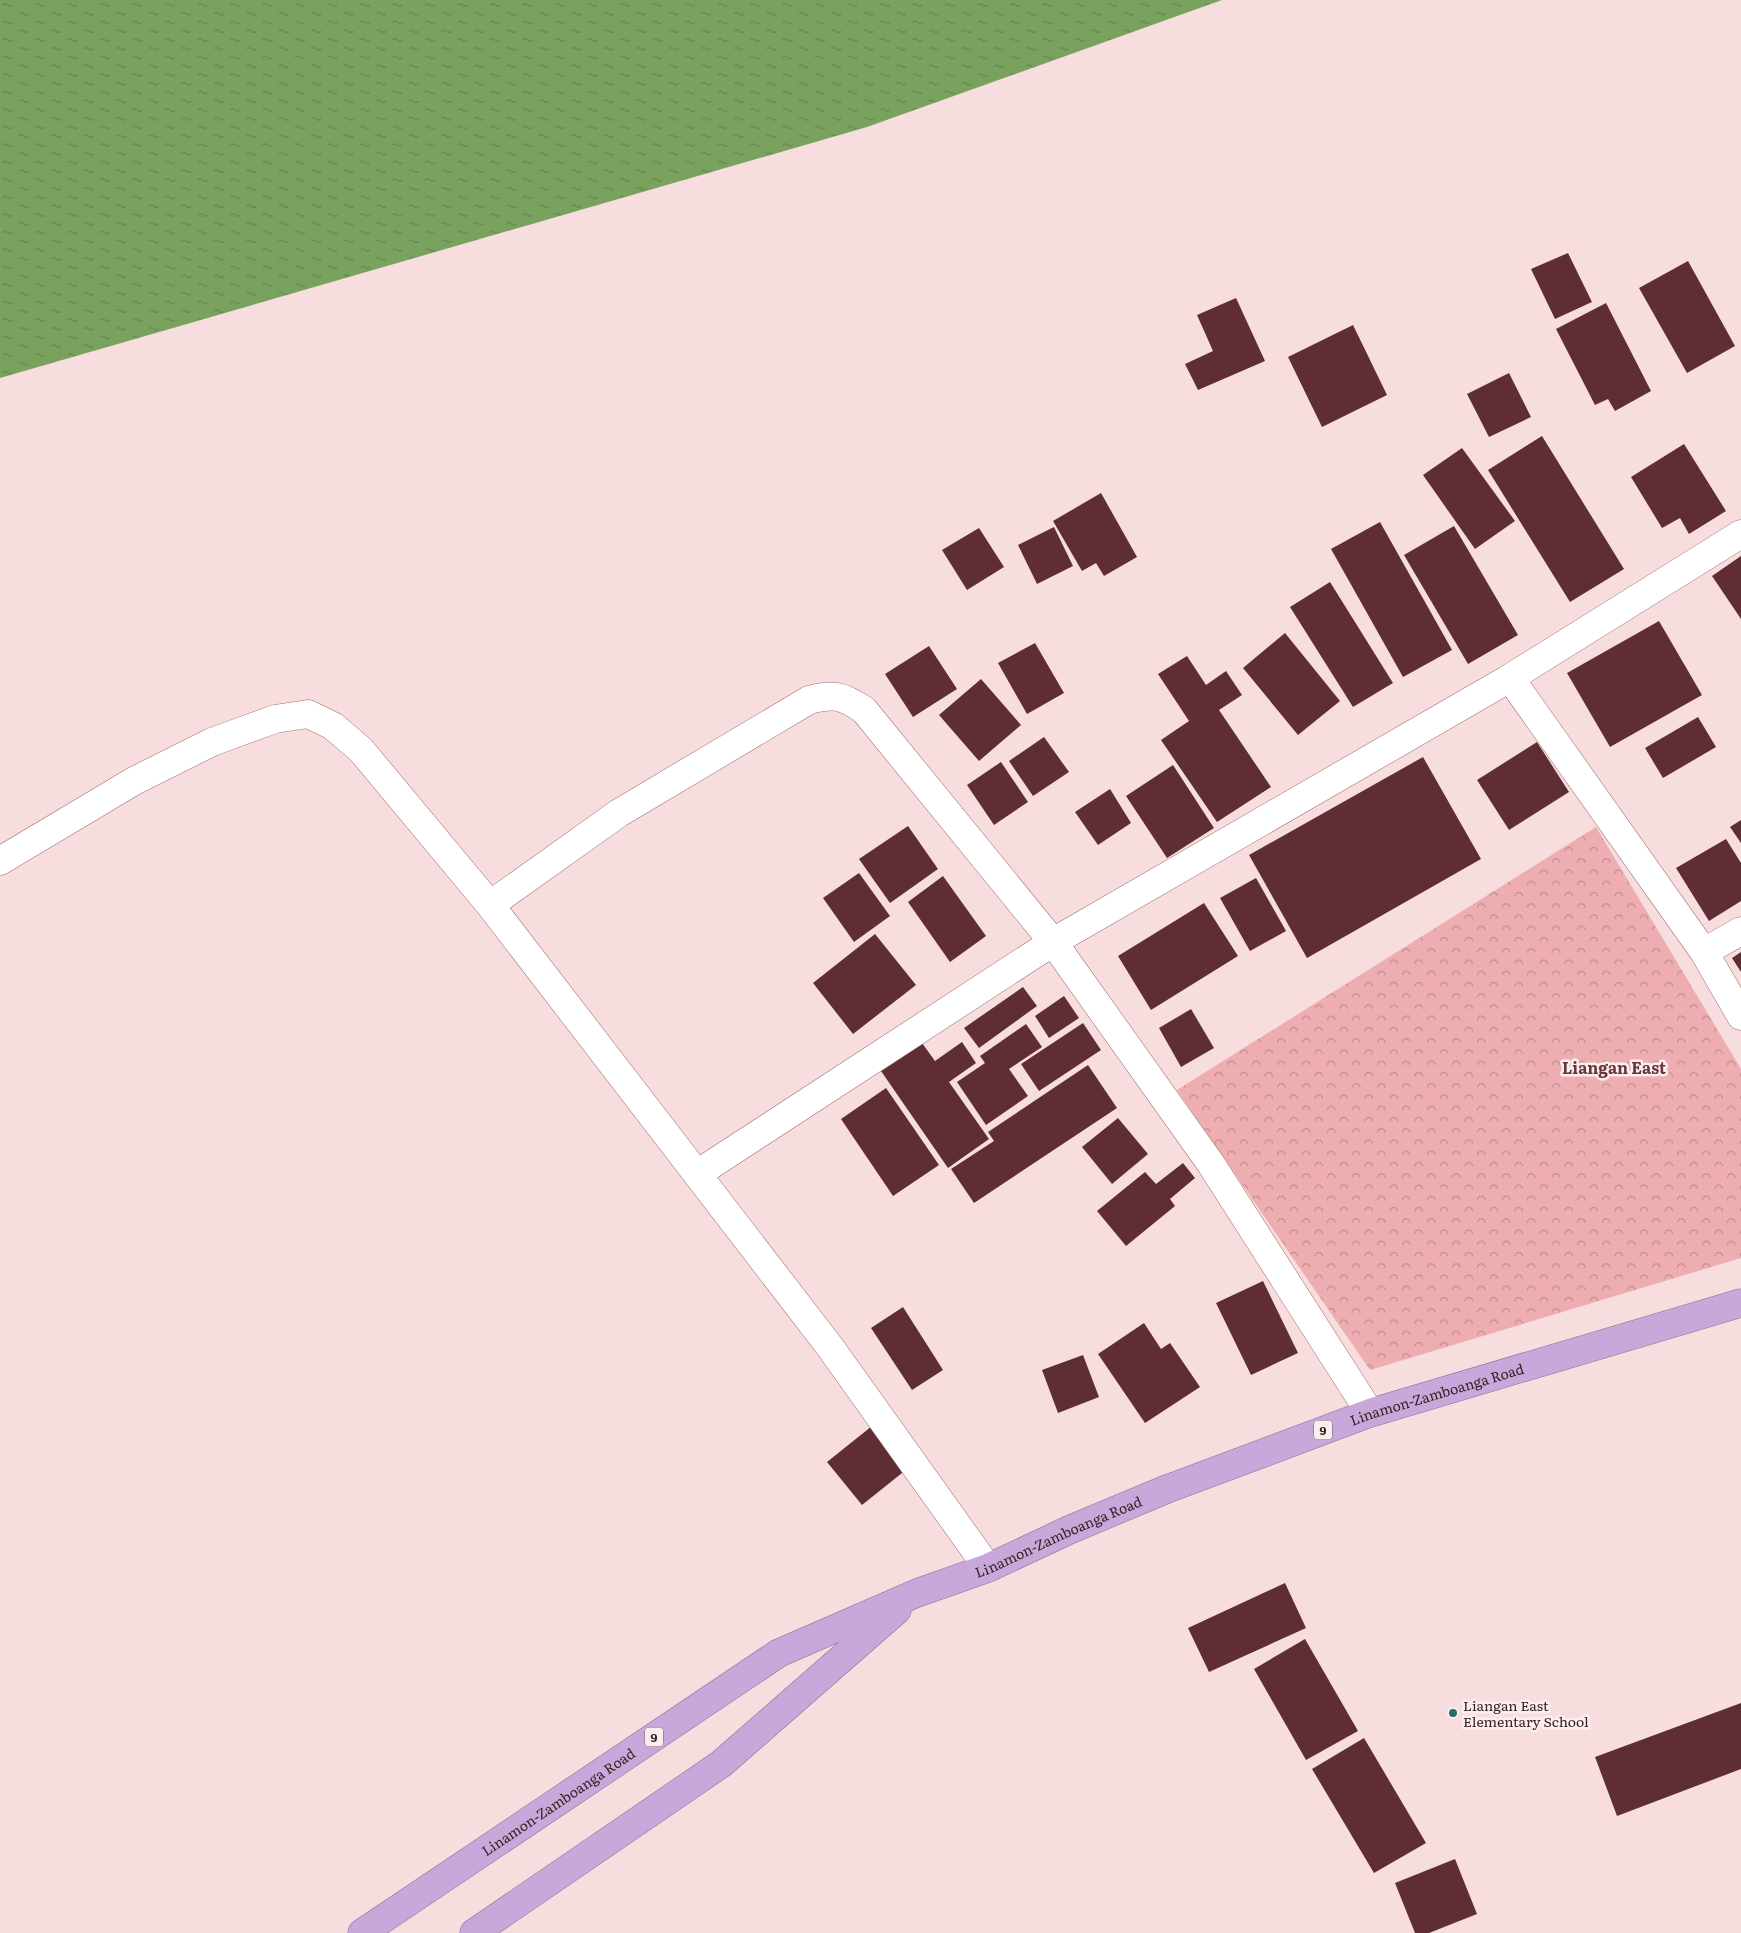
<svg xmlns="http://www.w3.org/2000/svg" width="1741" height="1933" viewBox="0 0 1741 1933" font-family="Literata,serif">
<style>
.park{fill:url(#park-crowns)}
.water{fill:url(#water-ripples)}
.building{fill:#5f2e34}
.lines{fill:none;stroke-linecap:round;stroke-linejoin:round}
.minor-casing{stroke:#a56d72;stroke-width:29}
.trunk-casing{stroke:#8e6b94;stroke-width:29}
.minor{stroke:#fff;stroke-width:28}
.trunk{stroke:#c8a8da;stroke-width:28}
.poi-dot{fill:#236e6e;stroke:#fbeeef;stroke-width:2}
.labels{text-anchor:middle;dominant-baseline:central;stroke-width:5;stroke-linejoin:round;paint-order:stroke}
.shield{fill:#fbeeef;stroke:#735f61;stroke-width:1}
.shield-label{font-size:12px;font-weight:bold;fill:#392224}
.street-label{font-size:14px;fill:#392224;stroke:#fbeeef}
.poi-label{font-size:14px;fill:#392224;stroke:#fbeeef;text-anchor:start}
.quarter-label{font-size:16px;font-weight:bold;fill:#68363b;stroke:#fbeeef}
</style>
<defs>
<pattern id="park-crowns" width="20" height="18" patternUnits="userSpaceOnUse" patternTransform="scale(1.25)"><rect width="20" height="18" fill="#eeadb1"/><path d="M2 6a3 3 0 1 1 6 0M12 15a3 3 0 1 1 6 0" fill="none" stroke="#c28c90"/></pattern>
<pattern id="water-ripples" width="26" height="14" patternUnits="userSpaceOnUse" patternTransform="scale(1.25)"><rect width="26" height="14" fill="#79a25f"/><path d="M2 4q2-2 4 0t4 0M15 11q2-2 4 0t4 0" fill="none" stroke="#64844e"/></pattern>
</defs>
<rect width="100%" height="100%" fill="#f7ddde"/>
<path class="park" d="M 1596,827 L 1741,1069 L 1741,1258 L 1370,1370 L 1177,1090 Z"/>
<path class="water" d="M 0,0 L 1222,0 L 867,127 L 0,378 Z"/>
<path class="building" d="M 1568,253 L 1592,302 L 1555,319 L 1531,269 Z
M 1688,261 L 1735,346 L 1687,373 L 1639,288 Z
M 1236,298 L 1265,361 L 1198,390 L 1185,364 L 1213,351 L 1197,315 Z
M 1606,303 L 1651,391 L 1615,411 L 1608,399 L 1595,405 L 1556,329 Z
M 1353,325 L 1387,395 L 1322,427 L 1288,357 Z
M 1509,373 L 1531,417 L 1489,437 L 1467,394 Z
M 1542,436 L 1624,569 L 1570,602 L 1488,470 Z
M 1684,444 L 1726,511 L 1689,534 L 1680,518 L 1662,528 L 1631,477 Z
M 1462,448 L 1515,521 L 1475,549 L 1423,475 Z
M 1101,493 L 1137,557 L 1104,576 L 1096,563 L 1082,571 L 1053,521 Z
M 1380,522 L 1452,650 L 1403,677 L 1331,549 Z
M 1454,526 L 1518,635 L 1468,664 L 1404,555 Z
M 1054,527 L 1073,566 L 1037,584 L 1018,545 Z
M 979,528 L 1004,567 L 967,590 L 942,550 Z
M 1741,556 L 1741,619 L 1712,576 Z
M 1330,582 L 1393,683 L 1353,707 L 1290,607 Z
M 1659,621 L 1702,695 L 1610,747 L 1567,673 Z
M 1285,633 L 1340,701 L 1298,735 L 1243,668 Z
M 1035,643 L 1064,693 L 1027,714 L 998,663 Z
M 929,646 L 957,689 L 913,717 L 885,674 Z
M 1187,656 L 1206,685 L 1226,671 L 1242,695 L 1219,710 L 1271,787 L 1217,822 L 1161,740 L 1189,721 L 1158,674 Z
M 981,679 L 1021,725 L 979,761 L 939,715 Z
M 1698,717 L 1716,747 L 1663,778 L 1645,748 Z
M 1044,737 L 1069,772 L 1033,796 L 1009,761 Z
M 1537,742 L 1569,792 L 1509,830 L 1477,780 Z
M 1423,757 L 1481,859 L 1307,958 L 1249,855 Z
M 1001,762 L 1028,802 L 994,825 L 967,785 Z
M 1173,765 L 1214,828 L 1167,858 L 1126,796 Z
M 1110,789 L 1131,823 L 1098,845 L 1075,812 Z
M 1741,820 L 1741,843 L 1730,827 Z
M 908,826 L 938,869 L 890,903 L 859,859 Z
M 1726,839 L 1741,863 L 1741,901 L 1709,921 L 1676,868 Z
M 859,873 L 890,916 L 854,942 L 823,898 Z
M 943,876 L 986,936 L 950,962 L 908,902 Z
M 1256,878 L 1286,931 L 1250,951 L 1220,898 Z
M 1204,903 L 1238,956 L 1151,1010 L 1118,956 Z
M 875,934 L 916,985 L 853,1034 L 813,983 Z
M 1741,952 L 1741,972 L 1732,958 Z
M 1023,987 L 1037,1006 L 979,1048 L 964,1028 Z
M 1064,996 L 1079,1018 L 1049,1038 L 1035,1016 Z
M 1191,1009 L 1214,1048 L 1181,1067 L 1159,1028 Z
M 1083,1023 L 1101,1050 L 1039,1091 L 1021,1064 Z
M 1026,1024 L 1042,1047 L 1009,1069 L 1028,1096 L 986,1125 L 957,1082 L 985,1063 L 980,1056 Z
M 962,1042 L 976,1063 L 949,1082 L 989,1139 L 948,1168 L 881,1071 L 922,1043 L 935,1061 Z
M 1088,1065 L 1117,1108 L 974,1203 L 951,1169 L 994,1141 L 988,1132 Z
M 886,1088 L 939,1165 L 893,1196 L 841,1119 Z
M 1118,1118 L 1148,1154 L 1112,1184 L 1082,1147 Z
M 1183,1163 L 1195,1178 L 1170,1199 L 1175,1206 L 1126,1246 L 1097,1211 L 1145,1172 L 1156,1184 Z
M 1263,1281 L 1298,1353 L 1251,1375 L 1216,1303 Z
M 903,1307 L 943,1370 L 912,1390 L 871,1328 Z
M 1144,1323 L 1161,1349 L 1170,1343 L 1200,1387 L 1145,1423 L 1098,1354 Z
M 1083,1355 L 1099,1397 L 1058,1413 L 1042,1370 Z
M 872,1426 L 907,1469 L 862,1505 L 827,1462 Z
M 1285,1583 L 1306,1628 L 1209,1672 L 1188,1628 Z
M 1305,1639 L 1358,1731 L 1306,1760 L 1254,1669 Z
M 1741,1703 L 1741,1769 L 1617,1816 L 1595,1757 Z
M 1364,1738 L 1426,1843 L 1374,1873 L 1312,1769 Z
M 1455,1859 L 1477,1914 L 1429,1933 L 1415,1933 L 1395,1883 Z"/>
<g class="lines">
<defs>
<path id="minor" d="M 1510,678 L 1704,952 L 1741,1016
M 0,861 L 134,781 L 212,742 L 275,719 L 308,714 L 333,726 L 361,750 L 490,905 L 830,1347 L 988,1568
M 490,905 L 619,813 L 809,700 C 834,693 843,696 864,710 L 1053,942 L 1211,1164 L 1370,1413
M 1704,952 L 1741,931
M 697,1174 L 1053,942 L 1510,678 L 1741,534"/>
<g id="trunk">
<path id="s1" d="M 362,1933 L 779,1653 L 917,1593 L 988,1568 L 1069,1530 L 1167,1489 L 1370,1413 L 1741,1303"/>
<path d="M 474,1933 L 721,1764 L 897,1610"/>
</g>
</defs>
<use href="#minor" class="minor-casing"/>
<use href="#trunk" class="trunk-casing"/>
<use href="#minor" class="minor"/>
<use href="#trunk" class="trunk"/>
</g>
<circle class="poi-dot" cx="1453" cy="1713" r="5"/>
<g class="labels">
<g class="shield">
<rect x="1314" y="1420.5" width="18" height="19" rx="4"/>
<rect x="645" y="1727.5" width="18" height="19" rx="4"/>
</g>
<g class="shield-label">
<text x="1323" y="1430">9</text>
<text x="654" y="1737">9</text>
</g>
<g class="street-label">
<text stroke="none"><textPath href="#s1" startOffset="1210">Linamon-Zamboanga Road</textPath></text>
<text stroke="none"><textPath href="#s1" startOffset="805">Linamon-Zamboanga Road</textPath></text>
<text stroke="none"><textPath href="#s1" startOffset="236">Linamon-Zamboanga Road</textPath></text>
</g>
<g class="poi-label">
<text x="1463" y="1705">Liangan East<tspan x="1463" dy="16">Elementary School</tspan></text>
</g>
<g class="quarter-label">
<text x="1614" y="1067">Liangan East</text>
</g>
</g>
</svg>
